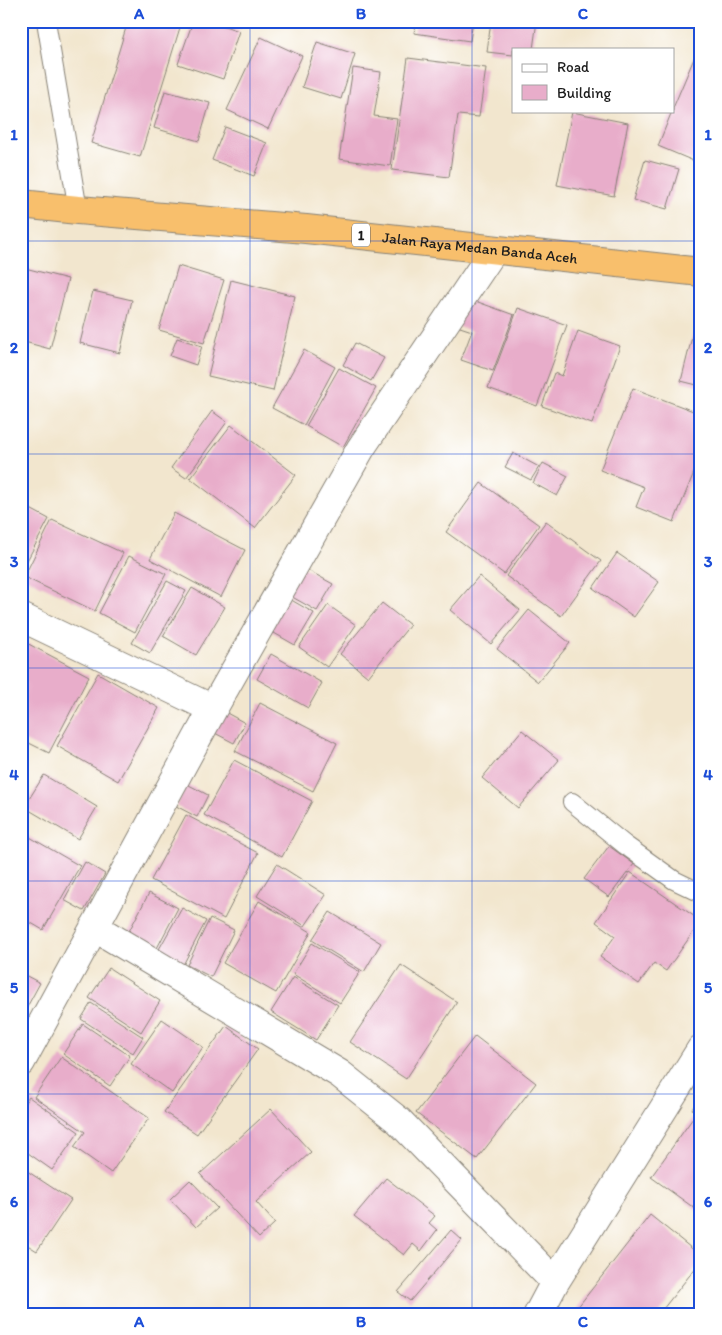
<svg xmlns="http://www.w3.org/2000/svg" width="722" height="1335" viewBox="0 0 722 1335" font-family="Itim,sans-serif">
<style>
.building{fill:#e8adca}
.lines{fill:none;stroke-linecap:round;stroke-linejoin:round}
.service-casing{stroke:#878175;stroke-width:20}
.minor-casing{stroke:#878175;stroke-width:30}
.trunk-casing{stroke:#878175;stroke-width:30}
.service{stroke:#fff;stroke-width:18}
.minor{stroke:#fff;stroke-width:28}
.trunk{stroke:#f8bf6c;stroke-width:28}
.grid{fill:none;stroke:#1d4ed8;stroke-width:1;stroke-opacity:0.55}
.labels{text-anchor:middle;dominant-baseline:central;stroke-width:4;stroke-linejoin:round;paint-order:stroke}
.shield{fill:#fff;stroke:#606060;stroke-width:1}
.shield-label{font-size:14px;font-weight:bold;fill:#1c1c1c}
.street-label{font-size:15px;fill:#1c1c1c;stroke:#fff}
.neatline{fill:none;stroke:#1d4ed8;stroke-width:2}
.grid-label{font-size:16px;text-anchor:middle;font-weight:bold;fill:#1d4ed8}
</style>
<rect width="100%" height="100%" fill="#fff"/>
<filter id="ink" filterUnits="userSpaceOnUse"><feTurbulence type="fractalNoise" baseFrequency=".02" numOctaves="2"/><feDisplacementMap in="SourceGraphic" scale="10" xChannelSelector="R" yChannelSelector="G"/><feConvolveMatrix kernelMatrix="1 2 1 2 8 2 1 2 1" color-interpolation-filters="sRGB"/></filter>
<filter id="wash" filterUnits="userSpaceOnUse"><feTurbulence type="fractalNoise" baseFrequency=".0096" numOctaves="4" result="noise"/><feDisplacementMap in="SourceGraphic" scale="20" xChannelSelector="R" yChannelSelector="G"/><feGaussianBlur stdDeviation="1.12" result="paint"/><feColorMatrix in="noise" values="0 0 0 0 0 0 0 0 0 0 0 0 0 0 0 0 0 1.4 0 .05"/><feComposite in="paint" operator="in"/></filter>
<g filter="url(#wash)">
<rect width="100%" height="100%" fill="#f2e6ce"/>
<g id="blocks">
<path class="building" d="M 128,21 L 182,21 L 140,157 L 91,143 Z
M 193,21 L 210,21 L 239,31 L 223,79 L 178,64 Z
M 226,21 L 241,21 L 240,26 Z
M 416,21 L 473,21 L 470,41 L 414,33 Z
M 491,21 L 537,21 L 533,49 L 513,49 L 513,55 L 487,52 Z
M 261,37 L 302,56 L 268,129 L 227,110 Z
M 317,42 L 355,54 L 341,99 L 302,87 Z
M 698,49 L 701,50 L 701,151 L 696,162 L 658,146 L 672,111 L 673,111 L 673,108 Z
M 408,58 L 486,68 L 479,117 L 458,115 L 449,177 L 392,170 Z
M 353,68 L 381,72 L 374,116 L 397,119 L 390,166 L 339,159 Z
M 165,91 L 210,103 L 199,141 L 154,128 Z
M 572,112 L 628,123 L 614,196 L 557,185 Z
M 225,127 L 267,143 L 254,176 L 212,160 Z
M 645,160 L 679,169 L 667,209 L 633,200 Z
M 178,266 L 224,280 L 204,343 L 159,330 Z
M 21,267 L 68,279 L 50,349 L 21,341 Z
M 231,280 L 295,296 L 273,391 L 208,376 Z
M 93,291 L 132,300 L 120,353 L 80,343 Z
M 464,297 L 514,315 L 493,371 L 461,360 L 472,331 L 454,325 Z
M 518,308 L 567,325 L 537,406 L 488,388 Z
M 578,331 L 620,346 L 592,424 L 542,406 L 554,373 L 562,376 Z
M 693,333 L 701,335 L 701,386 L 681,381 Z
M 177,338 L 202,346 L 196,365 L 170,356 Z
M 355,343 L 384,358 L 371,381 L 343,365 Z
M 304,350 L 335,367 L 304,425 L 272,408 Z
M 339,368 L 376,388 L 343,447 L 306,426 Z
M 633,388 L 701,414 L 701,455 L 674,522 L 636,507 L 644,487 L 600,470 Z
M 212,411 L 227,422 L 186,478 L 171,468 Z
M 231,425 L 296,475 L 255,528 L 190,478 Z
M 513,453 L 539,467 L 531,480 L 505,467 Z
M 543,463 L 568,476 L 557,496 L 533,483 Z
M 481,483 L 539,525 L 504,574 L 446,532 Z
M 21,504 L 49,519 L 21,572 Z
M 174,513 L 245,550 L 221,597 L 150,559 Z
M 52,520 L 123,553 L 95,611 L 24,577 Z
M 546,521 L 601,561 L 561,616 L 506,576 Z
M 617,553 L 659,582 L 634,617 L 593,588 Z
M 129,556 L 166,574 L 135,632 L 99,613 Z
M 302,567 L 333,584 L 317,611 L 287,594 Z
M 479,576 L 520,610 L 491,644 L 450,610 Z
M 167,581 L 186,591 L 150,653 L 132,643 Z
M 192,588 L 225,607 L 196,655 L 163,636 Z
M 286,597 L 314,613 L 295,645 L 267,629 Z
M 382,603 L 410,625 L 368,677 L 340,654 Z
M 328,605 L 356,625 L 327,667 L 299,647 Z
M 529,610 L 570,643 L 538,682 L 497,649 Z
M 21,640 L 89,676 L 49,753 L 21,739 Z
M 271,654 L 322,683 L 308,708 L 257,679 Z
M 98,673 L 159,708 L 118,781 L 57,746 Z
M 260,703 L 337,743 L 313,791 L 235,751 Z
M 223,711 L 245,723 L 234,743 L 211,731 Z
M 522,730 L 559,760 L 518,808 L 482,778 Z
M 234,760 L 312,801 L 282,857 L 204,815 Z
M 44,775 L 97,807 L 78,839 L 24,807 Z
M 187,784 L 208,795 L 197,817 L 176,806 Z
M 186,815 L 258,853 L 224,919 L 151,880 Z
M 21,832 L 80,866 L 43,930 L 21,917 Z
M 609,846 L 634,864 L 609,897 L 584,879 Z
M 85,862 L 105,874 L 84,911 L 64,900 Z
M 277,864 L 326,895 L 305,926 L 257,896 Z
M 630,872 L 701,921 L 666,971 L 654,963 L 639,984 L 600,957 L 615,936 L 596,922 Z
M 149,893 L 178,908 L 156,950 L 127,935 Z
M 259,901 L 311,932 L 276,993 L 223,963 Z
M 182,908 L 206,921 L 183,965 L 158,951 Z
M 330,912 L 381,943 L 364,972 L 312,940 Z
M 210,918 L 234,930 L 211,977 L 187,965 Z
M 312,943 L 360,972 L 340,1003 L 293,974 Z
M 401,965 L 457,1002 L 406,1079 L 350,1042 Z
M 109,968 L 160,1001 L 141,1032 L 89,998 Z
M 21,973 L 40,983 L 21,1018 Z
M 293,977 L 338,1005 L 316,1040 L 271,1012 Z
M 91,1003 L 143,1037 L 133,1053 L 81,1019 Z
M 162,1019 L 203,1047 L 172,1093 L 131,1064 Z
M 83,1024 L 130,1056 L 110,1086 L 63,1054 Z
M 226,1026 L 258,1049 L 197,1134 L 164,1112 Z
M 475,1036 L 536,1083 L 477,1159 L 416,1113 Z
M 61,1057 L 149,1118 L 111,1173 L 74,1147 L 85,1132 L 34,1097 Z
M 701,1096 L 701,1114 L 692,1109 Z
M 29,1097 L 79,1132 L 52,1170 L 21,1148 L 21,1108 Z
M 271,1109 L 311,1152 L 256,1202 L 275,1223 L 259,1238 L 200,1174 Z
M 693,1118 L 701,1124 L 701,1213 L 651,1177 Z
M 21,1167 L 71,1200 L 37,1251 L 21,1241 Z
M 386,1178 L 435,1216 L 429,1223 L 437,1230 L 421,1251 L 413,1244 L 404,1255 L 354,1216 Z
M 190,1180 L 217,1208 L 196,1227 L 170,1199 Z
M 650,1215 L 701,1256 L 701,1261 L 659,1314 L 584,1314 L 577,1308 Z
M 451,1230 L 462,1240 L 410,1301 L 398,1292 Z"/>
</g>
</g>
<g filter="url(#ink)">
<use href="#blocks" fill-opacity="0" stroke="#878175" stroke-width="1"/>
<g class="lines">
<defs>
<path id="service" d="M 46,21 L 78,210
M 572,802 L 625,845 L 674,880 L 701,893"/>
<path id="minor" d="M 21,617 L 213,709
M 94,927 L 340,1074 L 399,1121 L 555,1282
M 21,1062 L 213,709 L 361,448 L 494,250
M 538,1314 L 555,1282 L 701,1049"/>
<g id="trunk">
<path id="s1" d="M 21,204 L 78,210 L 306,229 L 701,272"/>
</g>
</defs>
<use href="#service" class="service-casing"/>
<use href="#minor" class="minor-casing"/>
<use href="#trunk" class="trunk-casing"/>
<use href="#service" class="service"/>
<use href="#minor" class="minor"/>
<use href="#trunk" class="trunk"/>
</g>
</g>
<path class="grid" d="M 250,21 L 250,1314M 472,21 L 472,1314M 21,241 L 701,241M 21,454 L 701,454M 21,668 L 701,668M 21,881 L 701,881M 21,1094 L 701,1094"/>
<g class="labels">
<rect class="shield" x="352" y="223.5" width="18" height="23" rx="4"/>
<g class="shield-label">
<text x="361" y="235">1</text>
</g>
<g class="street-label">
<text stroke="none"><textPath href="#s1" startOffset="461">Jalan Raya Medan Banda Aceh</textPath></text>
</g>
</g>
<rect width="722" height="1335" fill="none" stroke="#fff" stroke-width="55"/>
<rect x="512" y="48" width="162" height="65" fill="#ffffff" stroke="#a4a4a4"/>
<rect x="522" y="64" width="25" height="8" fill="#ffffff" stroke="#a4a4a4"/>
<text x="557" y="72" font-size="15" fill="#1c1c1c">Road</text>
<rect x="522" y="85" width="25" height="15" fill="#e8adca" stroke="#a4a4a4"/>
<text x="557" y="98" font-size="15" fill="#1c1c1c">Building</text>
<rect x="28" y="28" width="666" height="1280" class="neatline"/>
<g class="grid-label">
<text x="139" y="19">A</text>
<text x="361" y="19">B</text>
<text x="583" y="19">C</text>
<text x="14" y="140">1</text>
<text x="708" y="140">1</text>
<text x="14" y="353">2</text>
<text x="708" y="353">2</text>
<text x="14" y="567">3</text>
<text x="708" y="567">3</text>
<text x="14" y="780">4</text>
<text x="708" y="780">4</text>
<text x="14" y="993">5</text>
<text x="708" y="993">5</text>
<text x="14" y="1207">6</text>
<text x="708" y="1207">6</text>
<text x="139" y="1327">A</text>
<text x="361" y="1327">B</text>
<text x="583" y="1327">C</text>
</g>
</svg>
